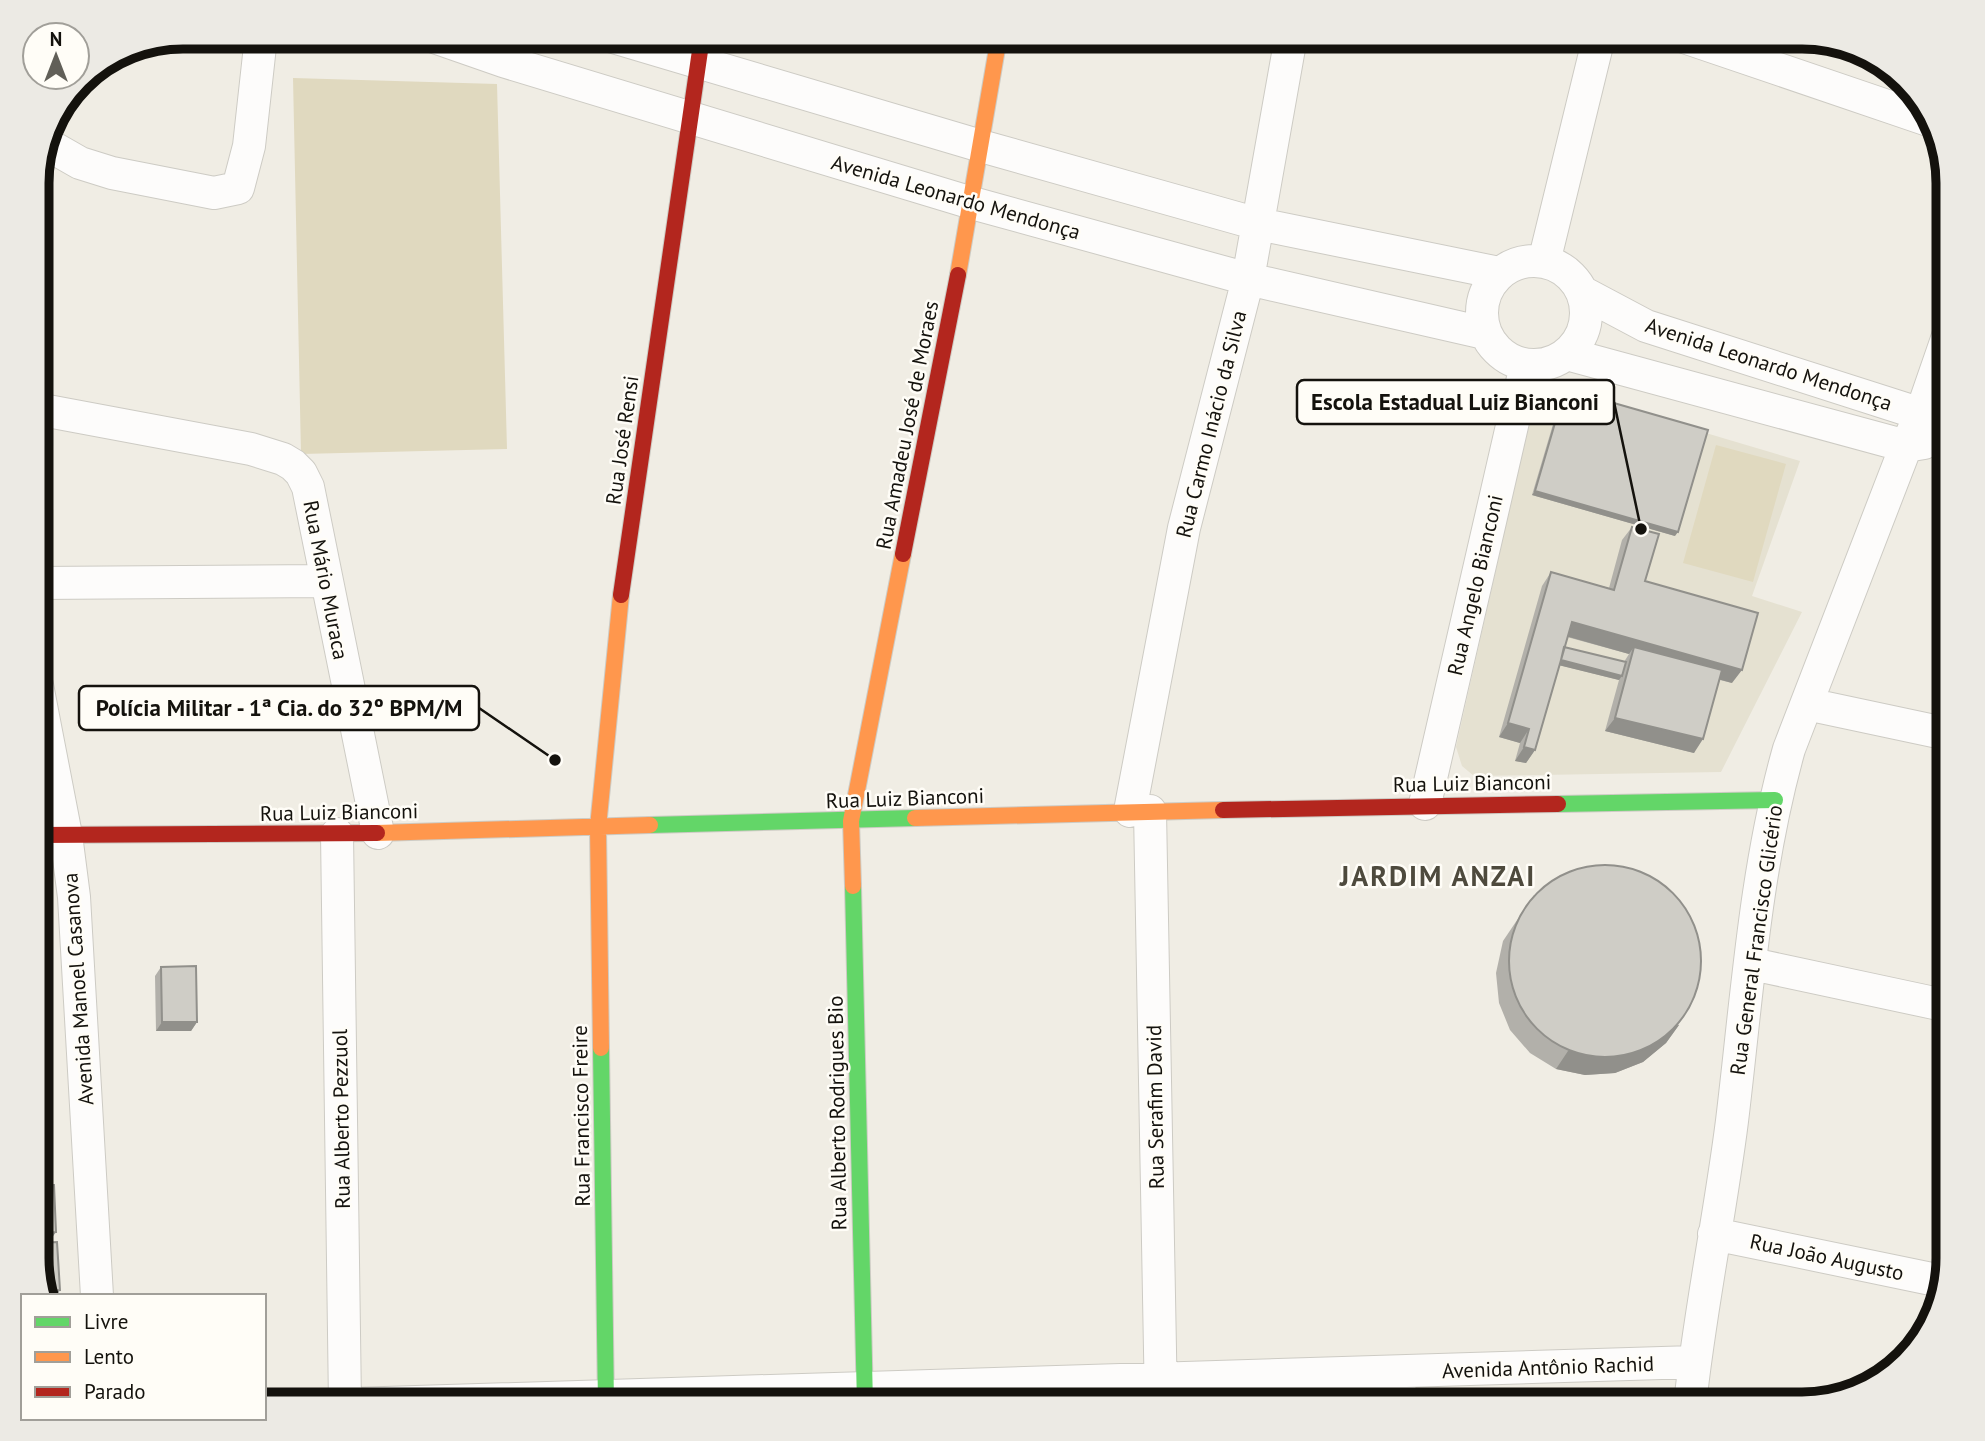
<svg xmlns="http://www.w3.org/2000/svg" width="1985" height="1441" viewBox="0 0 1985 1441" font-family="'PT Sans',sans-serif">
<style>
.built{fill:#e5e1d1}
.green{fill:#e0d9bf}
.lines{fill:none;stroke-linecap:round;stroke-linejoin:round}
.street-casing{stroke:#cdcbc4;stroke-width:34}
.fast-casing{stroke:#cdcbc4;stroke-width:18}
.slow-casing{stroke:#cdcbc4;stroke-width:18}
.jam-casing{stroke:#cdcbc4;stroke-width:18}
.street{stroke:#fdfcfb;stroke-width:32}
.fast{stroke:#63d668;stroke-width:16}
.slow{stroke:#ff974d;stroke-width:16}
.jam{stroke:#b3261e;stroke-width:16}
.wall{fill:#b2b0aa;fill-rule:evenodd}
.shaded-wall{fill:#91908b}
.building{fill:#cfcdc6;stroke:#91908b;stroke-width:2}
.labels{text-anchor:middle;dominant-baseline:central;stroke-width:5;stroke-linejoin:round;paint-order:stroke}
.street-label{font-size:21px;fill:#14120d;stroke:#fffdf7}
.district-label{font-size:28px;font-weight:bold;letter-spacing:2px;fill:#4e4a3d;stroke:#fffdf7}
.rim{fill:none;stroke:#14120d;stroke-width:9}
.leader{fill:none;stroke:#14120d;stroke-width:2.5}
.callout-dot{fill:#14120d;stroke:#fffdf7;stroke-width:2.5}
.callout{fill:#fffdf7;stroke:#14120d;stroke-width:2.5}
.callout-label{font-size:23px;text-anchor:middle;font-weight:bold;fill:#14120d}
</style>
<rect width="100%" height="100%" fill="#f0ede4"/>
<path class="built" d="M 1551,387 L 1800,461 L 1752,596 L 1802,612 L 1721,772 L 1474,776 L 1462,766 L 1456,747 L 1535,396 Z"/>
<path class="green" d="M 293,78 L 497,84 L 507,449 L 301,454 Z
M 1716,445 L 1786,464 L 1753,582 L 1683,563 Z"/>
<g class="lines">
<defs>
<path id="street" d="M 434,37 L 503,61 L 972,203 L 1248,279 L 1484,333
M 613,37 L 981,146 L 1258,224 L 1499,273
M 1684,37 L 1934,122
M 45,143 L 80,163 L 112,173 L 214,193 L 238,188 L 249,146 L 261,37
M1482 313a52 52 0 1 1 104 0a52 52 0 1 1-104 0Z
M 1544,262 L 1599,37
M 1582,292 L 1646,326 L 1921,414 L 1948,438
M 1567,354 L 1906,446 L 1924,443
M 37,409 L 251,449 L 283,459 L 293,465 L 301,473 L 308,487 L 378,833
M 37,583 L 325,581
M 37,685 L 66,835 L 74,897 L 97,1296
M 1807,704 L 1948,734
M 1425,804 L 1526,365
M 1130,811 L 1184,528 L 1248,279 L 1291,37
M 1150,811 L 1161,1404
M 337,834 L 345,1404
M 1752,964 L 1948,1006
M 1714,1234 L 1941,1281
M 1399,1373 L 1400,1404
M 353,1404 L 1694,1362
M 1690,1404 C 1700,1309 1720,1216 1732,1121 C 1747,997 1755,869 1789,749 L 1906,446 L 1921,414 L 1948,336"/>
<path id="fast" d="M 1558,804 L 1775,800
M 650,825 L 915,818
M 853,886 L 865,1404
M 601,1048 L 606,1404"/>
<path id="slow" d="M 958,275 L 999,37
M 915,818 L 1223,810
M 377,833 L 650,825
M 853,886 L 851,821 L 903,554
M 601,1048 L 598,827 L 621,595"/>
<path id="jam" d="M 903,554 L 958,275
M 621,595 L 702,37
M 1223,810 L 1558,804
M 37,835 L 377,833"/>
</defs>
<use href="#street" class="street-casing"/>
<use href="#fast" class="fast-casing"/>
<use href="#slow" class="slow-casing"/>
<use href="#jam" class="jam-casing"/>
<use href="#street" class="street"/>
<use href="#fast" class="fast"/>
<use href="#slow" class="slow"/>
<use href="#jam" class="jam"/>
</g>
<path class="wall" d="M 1565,389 L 1675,536 L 1532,495 L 1562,394 Z
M 1632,527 L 1645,581 L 1732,683 L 1720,680 L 1694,753 L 1605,731 L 1619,680 L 1559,665 L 1535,750 L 1526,763 L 1515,761 L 1520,743 L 1499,737 L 1542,586 L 1551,572 L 1609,588 L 1622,540 ZM 1567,637 L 1629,654 L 1624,662 L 1565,647 Z
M 1534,895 L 1679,1025 L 1666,1043 L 1643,1062 L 1615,1073 L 1585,1075 L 1556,1069 L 1530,1053 L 1510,1030 L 1499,1003 L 1496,973 L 1503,941 Z
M 161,967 L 197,1022 L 191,1031 L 156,1031 L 155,976 Z"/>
<path class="shaded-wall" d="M 1535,491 L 1678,532 L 1675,536 L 1532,495 Z
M 1572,622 L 1742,670 L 1732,683 L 1632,655 L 1634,647 L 1629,654 L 1562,635 Z
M 1557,659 L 1622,676 L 1619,680 L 1554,664 Z
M 1615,718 L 1703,739 L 1694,753 L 1605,731 Z
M 1508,723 L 1529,729 L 1520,743 L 1499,737 Z
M 1524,747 L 1535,750 L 1526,763 L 1515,761 Z
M 162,1022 L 197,1022 L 191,1031 L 156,1031 Z
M 1679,1025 L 1666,1043 L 1643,1062 L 1615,1073 L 1585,1075 L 1556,1069 L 1568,1051 Z
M 37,1058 L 47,1058 L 40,1067 L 37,1067 Z
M 50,1120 L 44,1129 L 37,1130 L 37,1121 Z
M 37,1174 L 52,1174 L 46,1183 L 37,1183 Z
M 56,1232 L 49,1242 L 37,1242 L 37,1233 Z
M 60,1290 L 56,1296 L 46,1296 L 44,1291 Z"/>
<path class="building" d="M 1565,389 L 1708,430 L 1678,532 L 1535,491 Z
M 1632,527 L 1659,534 L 1645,581 L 1758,613 L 1742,670 L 1572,622 L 1535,750 L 1524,747 L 1529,729 L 1508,723 L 1551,572 L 1614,590 Z
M 1564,647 L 1626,662 L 1622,676 L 1561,660 Z
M 1634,647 L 1722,670 L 1703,739 L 1615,718 Z
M1509 961a96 96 0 1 1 192 0a96 96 0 1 1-192 0Z
M 41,958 L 44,1006 L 37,1006 L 37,959 Z
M 196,966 L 197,1022 L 162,1022 L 161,967 Z
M 37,1010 L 44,1010 L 47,1058 L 37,1058 Z
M 47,1072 L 50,1120 L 37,1121 L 37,1073 Z
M 37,1126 L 50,1126 L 52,1174 L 37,1174 Z
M 37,1185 L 54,1185 L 56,1232 L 37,1233 Z
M 57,1242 L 60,1290 L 44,1291 L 37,1267 L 37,1243 Z"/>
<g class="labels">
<g class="street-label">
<text transform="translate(956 197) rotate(16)">Avenida Leonardo Mendonça</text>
<text transform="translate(1769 364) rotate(18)">Avenida Leonardo Mendonça</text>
<text transform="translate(1211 424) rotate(-76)">Rua Carmo Inácio da Silva</text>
<text transform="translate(907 425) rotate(-79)">Rua Amadeu José de Moraes</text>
<text transform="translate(622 440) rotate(-82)">Rua José Rensi</text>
<text transform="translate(326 580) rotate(79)">Rua Mário Muraca</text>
<text transform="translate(1475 585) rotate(-77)">Rua Angelo Bianconi</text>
<text transform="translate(1472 783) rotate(-1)">Rua Luiz Bianconi</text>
<text transform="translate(905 798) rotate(-2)">Rua Luiz Bianconi</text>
<text transform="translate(339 812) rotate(-1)">Rua Luiz Bianconi</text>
<text transform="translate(1756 940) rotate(-82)">Rua General Francisco Glicério</text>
<text transform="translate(78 989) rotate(-94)">Avenida Manoel Casanova</text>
<text transform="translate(1155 1107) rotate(-91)">Rua Serafim David</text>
<text transform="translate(837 1113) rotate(-91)">Rua Alberto Rodrigues Bio</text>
<text transform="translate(581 1116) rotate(-91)">Rua Francisco Freire</text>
<text transform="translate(341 1119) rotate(-91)">Rua Alberto Pezzuol</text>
<text transform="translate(1827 1257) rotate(12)">Rua João Augusto</text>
<text transform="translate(1548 1367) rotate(-2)">Avenida Antônio Rachid</text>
</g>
<g class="district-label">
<text x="1438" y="875">JARDIM ANZAI</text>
</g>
</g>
<path d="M0 0H1985V1441H0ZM183 49H1802A134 134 0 0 1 1936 183V1258A134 134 0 0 1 1802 1392H183A134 134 0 0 1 49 1258V183A134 134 0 0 1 183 49Z" fill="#eceae4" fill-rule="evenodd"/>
<path class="rim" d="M183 49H1802A134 134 0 0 1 1936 183V1258A134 134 0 0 1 1802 1392H183A134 134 0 0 1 49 1258V183A134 134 0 0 1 183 49Z"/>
<path class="leader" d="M1641 529L1614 402M555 760L479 708"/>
<g class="callout-dot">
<circle cx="1641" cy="529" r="7"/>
<circle cx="555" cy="760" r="7"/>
</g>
<g class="callout">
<rect x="1297" y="380" width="317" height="44" rx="7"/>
<rect x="79" y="686" width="400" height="44" rx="7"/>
</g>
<g class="callout-label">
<text x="1455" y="410">Escola Estadual Luiz Bianconi</text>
<text x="279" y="716">Polícia Militar - 1ª Cia. do 32º BPM/M</text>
</g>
<rect x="21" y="1294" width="245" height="126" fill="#fffdf7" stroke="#a19f99" stroke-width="2"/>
<rect x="35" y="1317" width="35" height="10" fill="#63d668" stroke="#a19f99" stroke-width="2"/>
<text x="84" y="1329" font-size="21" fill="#14120d">Livre</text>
<rect x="35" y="1352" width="35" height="10" fill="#ff974d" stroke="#a19f99" stroke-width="2"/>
<text x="84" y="1364" font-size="21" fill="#14120d">Lento</text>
<rect x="35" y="1387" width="35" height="10" fill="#b3261e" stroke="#a19f99" stroke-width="2"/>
<text x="84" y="1399" font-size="21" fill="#14120d">Parado</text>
<g transform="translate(56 56)"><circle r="33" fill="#fffdf7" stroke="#a19f99" stroke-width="2"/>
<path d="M0-5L12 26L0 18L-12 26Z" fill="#615f58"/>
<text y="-10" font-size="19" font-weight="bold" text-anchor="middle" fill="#14120d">N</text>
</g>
</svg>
